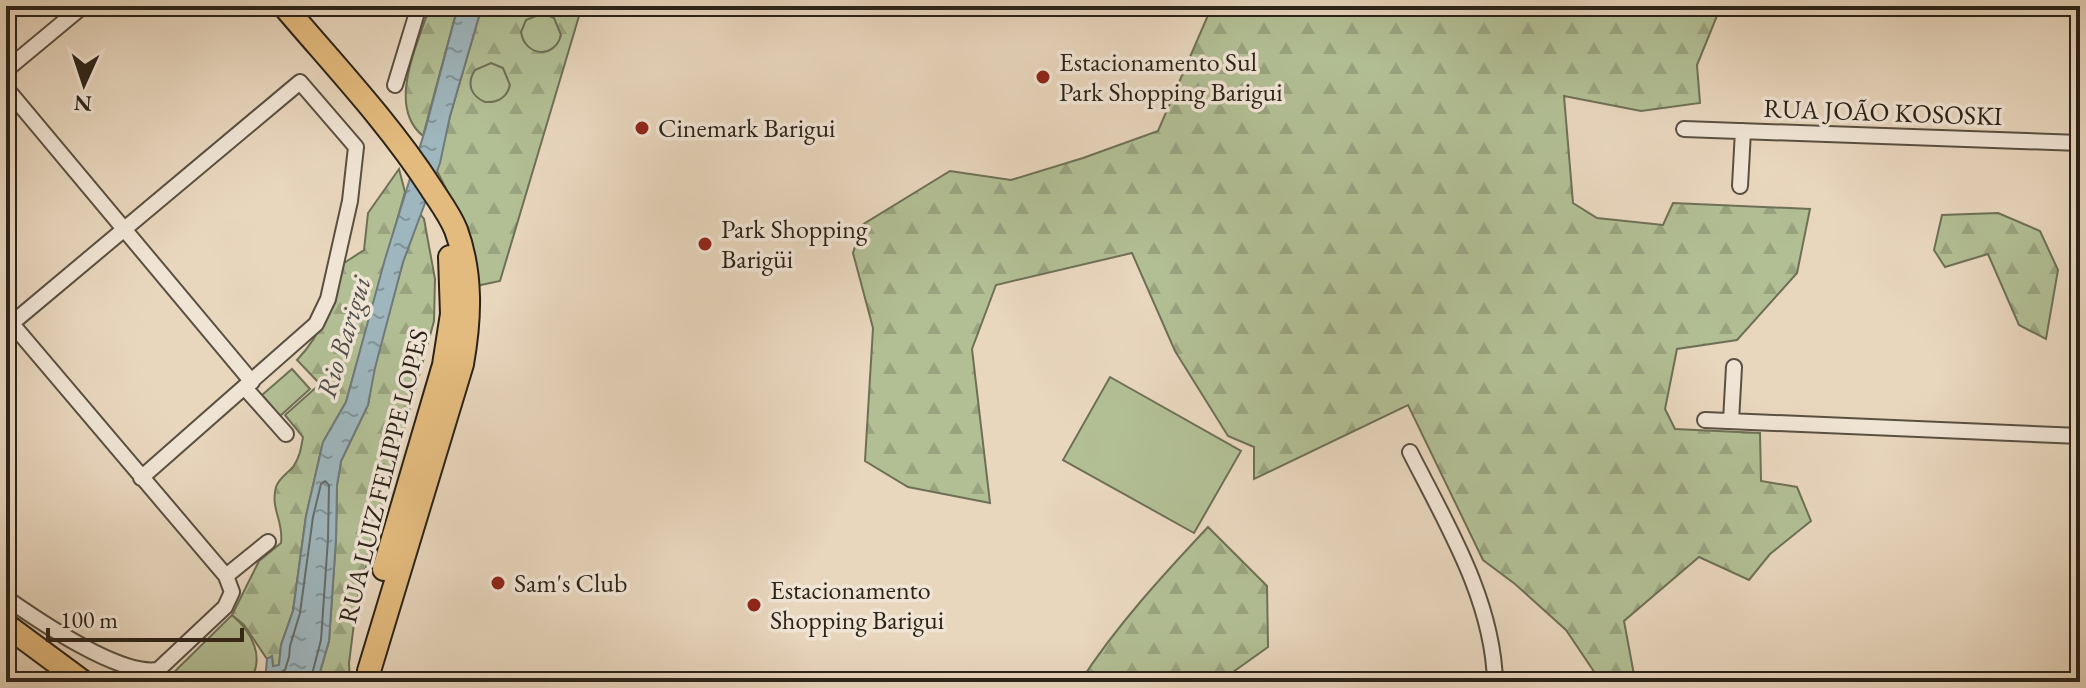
<svg xmlns="http://www.w3.org/2000/svg" width="2086" height="688" viewBox="0 0 2086 688" font-family="'EB Garamond',serif">
<style>
.green{fill:#b2be94;stroke:#6e7056;stroke-width:2}
.forest{fill:url(#forest-firs);stroke:#6e7056;stroke-width:2;fill-rule:evenodd}
.water{fill:url(#water-ripples);stroke:#707b7b;stroke-width:2}
.lines{fill:none;stroke-linecap:round;stroke-linejoin:round}
.shore{stroke:#646c6a;stroke-width:2}
.minor-casing{stroke:#5a5041;stroke-width:18}
.primary-casing{stroke:#2b2318;stroke-width:26}
.minor{stroke:#f0e4d4;stroke-width:14}
.primary{stroke:#e4bb7e;stroke-width:22}
.poi-dot{fill:#8f2418;stroke:#f0e4d4;stroke-width:3}
.labels{text-anchor:middle;dominant-baseline:central;stroke-width:7;stroke-linejoin:round;paint-order:stroke}
.poi-label{font-size:26px;fill:#2b2318;stroke:#f0e4d4;text-anchor:start}
.street-label{font-size:26px;fill:#2b2318;stroke:#f0e4d4}
.water-label{font-size:28px;font-style:italic;fill:#4e4f4a;stroke:#f0e4d4}
</style>
<defs>
<pattern id="forest-firs" width="22" height="20" patternUnits="userSpaceOnUse" patternTransform="scale(2)"><rect width="22" height="20" fill="#b2be94"/><path d="M5 1l3.5 6h-7zM16 11l3.5 6h-7z" fill="#99a37f"/></pattern>
<pattern id="water-ripples" width="26" height="14" patternUnits="userSpaceOnUse" patternTransform="scale(2)"><rect width="26" height="14" fill="#9eb6bd"/><path d="M2 4q2-2 4 0t4 0M15 11q2-2 4 0t4 0" fill="none" stroke="#819499"/></pattern>
</defs>
<rect width="100%" height="100%" fill="#e8d6bd"/>
<filter id="stains"><feTurbulence type="fractalNoise" baseFrequency=".0025" numOctaves="4"/><feColorMatrix values="0 0 0 0 .2 0 0 0 0 .09 0 0 0 0 .02 0 0 0 .5 -.17"/></filter>
<radialGradient id="worn" r=".72"><stop offset=".6" stop-color="#630" stop-opacity="0"/><stop offset="1" stop-color="#630" stop-opacity=".3"/></radialGradient>
<path class="green" d="M521 33a20 20 0 1 1 40 0a20 20 0 1 1-40 0Z
M470 83a20 20 0 1 1 40 0a20 20 0 1 1-40 0Z
M 292,369 L 310,389 L 280,416 L 262,395 Z
M 1110,377 L 1241,451 L 1194,533 L 1063,460 Z
M 232,615 C 252,632 266,658 249,682 L 164,682 Z"/>
<path class="forest" d="M 430,6 L 458,6 L 423,136 C 386,106 418,44 430,6 Z
M 482,6 L 582,6 L 500,281 L 476,286 L 462,220 L 437,171 L 450,116 ZM 543,13 L 554,18 L 561,35 C 555,59 525,57 521,32 L 526,20 ZM 491,63 L 503,68 L 510,85 C 507,97 498,103 485,102 C 471,96 466,84 475,70 Z
M 1212,6 L 1721,6 L 1697,65 L 1700,103 L 1641,111 L 1564,96 L 1573,203 L 1597,218 L 1663,225 L 1673,203 L 1810,209 L 1797,273 L 1737,340 L 1677,349 L 1665,409 L 1675,429 L 1760,433 L 1761,481 L 1797,487 L 1811,521 L 1770,554 L 1749,580 L 1699,557 L 1624,621 L 1635,680 L 1601,682 L 1566,630 L 1515,584 L 1483,560 L 1408,405 L 1254,479 L 1254,447 L 1228,436 L 1175,351 L 1132,253 L 996,285 L 972,349 L 990,503 L 908,487 L 865,461 L 873,328 L 853,253 L 862,225 L 950,171 L 1011,180 L 1083,158 L 1158,131 Z
M 399,169 L 405,192 L 346,402 L 323,442 L 306,516 L 293,611 L 281,645 L 279,666 L 273,667 L 272,657 L 267,659 L 244,625 L 232,615 L 259,561 L 281,543 C 284,521 270,509 276,487 C 279,478 287,474 293,467 C 300,457 301,448 303,437 L 285,415 L 320,384 L 297,360 C 324,332 332,301 341,265 L 364,250 L 368,213 Z
M 1998,213 L 2040,231 L 2058,270 L 2046,339 L 2019,325 L 1988,254 L 1945,267 L 1934,250 L 1942,215 Z
M 420,214 L 424,219 L 435,279 L 434,321 L 357,600 L 349,663 L 350,682 L 317,682 L 329,641 L 336,539 L 337,485 L 341,461 L 368,405 L 374,368 L 403,262 Z
M 1208,527 L 1267,586 L 1268,647 L 1219,682 L 1080,682 C 1116,626 1163,575 1208,527 Z"/>
<path class="water" d="M 458,6 L 482,6 L 450,116 L 440,163 L 403,262 L 375,368 L 368,405 L 341,461 L 337,485 L 336,539 L 329,641 L 317,682 L 265,682 L 267,659 L 272,656 L 273,666 L 279,665 L 281,645 L 293,611 L 306,516 L 323,442 L 346,402 L 385,259 L 426,127 Z"/>
<g class="lines">
<path class="shore" d="M 272,682 L 274,676 L 285,670 L 289,657 L 290,646 L 300,613 L 313,517 L 321,484 L 325,481 L 329,485 L 328,539 L 321,640 L 310,682"/>
<defs>
<path id="minor" d="M 6,70 L 83,6
M 395,85 L 419,6
M 6,88 L 252,382
M 1684,129 L 2080,143
M 1740,186 L 1743,131
M 11,324 L 300,82 L 356,147 L 350,201 L 328,299 L 316,324 L 141,478
M 245,388 L 286,434
M 1705,420 L 2080,436
M 1731,421 L 1734,367
M 1410,452 C 1446,523 1493,600 1495,682
M 226,576 L 268,542
M 6,598 C 39,621 119,676 158,670 L 225,607 L 232,592 L 226,576 L 7,318"/>
<path id="primary" d="M 284,6 C 334,65 389,123 431,188 C 440,202 450,215 456,230 C 472,274 470,319 462,364 L 369,671
M 384,569 L 444,365 L 452,314 L 450,257
M 6,625 L 83,682"/>
</defs>
<use href="#minor" class="minor-casing"/>
<use href="#primary" class="primary-casing"/>
<use href="#minor" class="minor"/>
<use href="#primary" class="primary"/>
</g>
<g class="poi-dot">
<circle cx="1043" cy="77" r="8"/>
<circle cx="642" cy="128" r="8"/>
<circle cx="705" cy="244" r="8"/>
<circle cx="498" cy="583" r="8"/>
<circle cx="754" cy="605" r="8"/>
</g>
<g class="labels">
<g class="poi-label">
<text x="1059" y="62">Estacionamento Sul<tspan x="1059" dy="30">Park Shopping Barigui</tspan></text>
<text x="658" y="128">Cinemark Barigui</text>
<text x="721" y="229">Park Shopping<tspan x="721" dy="30">Barigüi</tspan></text>
<text x="514" y="583">Sam's Club</text>
<text x="770" y="590">Estacionamento<tspan x="770" dy="30">Shopping Barigui</tspan></text>
</g>
<g class="street-label">
<text transform="translate(1883 112) rotate(2)">RUA JOÃO KOSOSKI</text>
<text transform="translate(383 476) rotate(-76)">RUA LUIZ FELIPPE LOPES</text>
</g>
<g class="water-label">
<text transform="translate(343 337) rotate(-73)">Rio Barigui</text>
</g>
</g>
<rect width="2086" height="688" fill="none" stroke="#e8d6bd" stroke-width="32"/>
<rect x="8" y="8" width="2070" height="672" fill="none" stroke="#2b2318" stroke-width="4"/>
<rect x="16" y="16" width="2054" height="656" fill="none" stroke="#2b2318" stroke-width="2"/>
<g transform="translate(84 84) rotate(183)" stroke="#f0e4d4" stroke-width="6" paint-order="stroke">
<path d="M0-6L14 30L0 20L-14 30Z" fill="#2b2318"/>
<text y="-12" font-size="22" font-weight="bold" text-anchor="middle" fill="#2b2318">N</text>
</g>
<path d="M48 628v12h194v-12" fill="none" stroke="#2b2318" stroke-width="4"/>
<text x="60" y="628" font-size="24" fill="#2b2318" stroke="#f0e4d4" stroke-width="6" paint-order="stroke">100 m</text>
<rect width="100%" height="100%" filter="url(#stains)"/>
<rect width="100%" height="100%" fill="url(#worn)"/>
</svg>
